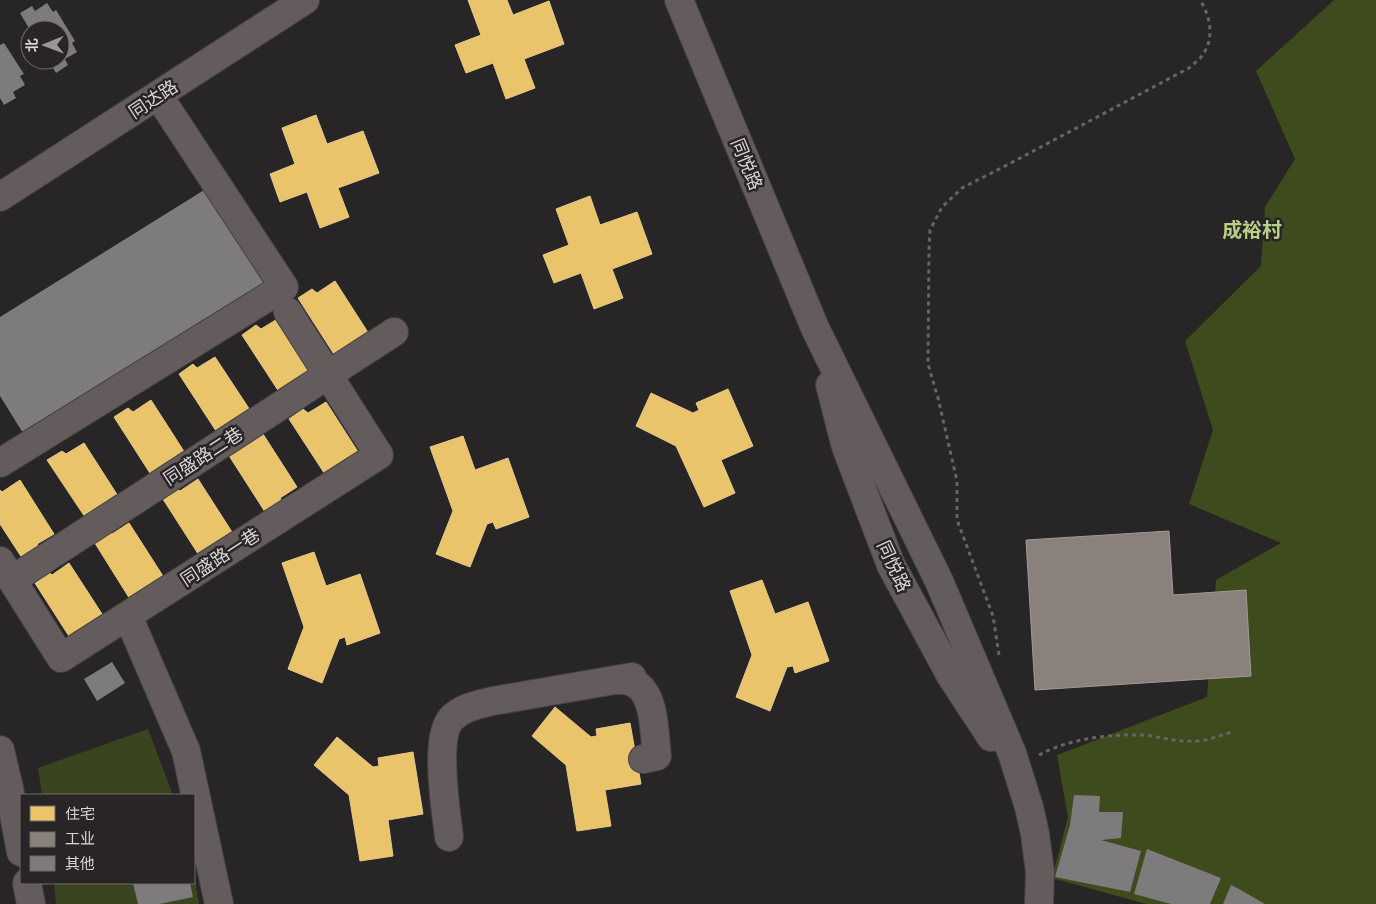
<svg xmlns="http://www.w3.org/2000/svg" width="1376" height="904" viewBox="0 0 1376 904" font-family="Poppins,'Noto Sans SC',sans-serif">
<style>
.green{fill:#3a451f}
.forest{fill:#3e4b1c}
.homes{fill:#e9c46a;stroke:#e4c98a}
.industry{fill:#8a817c;stroke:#a19a97}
.building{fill:#7e7b7c}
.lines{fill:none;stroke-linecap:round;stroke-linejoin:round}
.minor-casing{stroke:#434242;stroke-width:30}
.path{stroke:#686364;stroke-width:3;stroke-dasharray:4 4;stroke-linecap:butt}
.minor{stroke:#645b5d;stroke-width:28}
.labels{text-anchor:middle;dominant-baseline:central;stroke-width:5;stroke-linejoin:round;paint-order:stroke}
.street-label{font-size:18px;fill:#d8d5d6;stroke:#292425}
.quarter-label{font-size:20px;font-weight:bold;fill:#b8cf86;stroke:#292425}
</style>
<rect width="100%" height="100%" fill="#282526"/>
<path class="green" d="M 148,729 L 173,795 L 42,795 L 38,768 Z
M 194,874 L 199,904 L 56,904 L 54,883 L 194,883 Z"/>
<path class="forest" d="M 1334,0 L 1376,0 L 1376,904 L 1146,904 L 1052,878 L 1068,817 L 1057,755 L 1207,697 L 1216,580 L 1281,543 L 1189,504 L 1213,430 L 1185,341 L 1261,266 L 1265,207 L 1295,159 L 1256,71 Z"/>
<path class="homes" d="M 468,0 L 507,0 L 513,15 L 549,1 L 564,44 L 524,59 L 535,88 L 506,99 L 493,63 L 466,73 L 455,45 L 481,35 Z
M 316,115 L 327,144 L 363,131 L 379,173 L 338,188 L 349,217 L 320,228 L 307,192 L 280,202 L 270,174 L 295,164 L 282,128 Z
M 590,196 L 600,225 L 637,212 L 652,254 L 612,269 L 623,298 L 594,309 L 581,273 L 554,283 L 543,255 L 569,245 L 556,209 Z
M 335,281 L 369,334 L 339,362 L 298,298 L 312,289 L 317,293 Z
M 279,318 L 313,371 L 283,398 L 242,335 L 256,325 L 261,329 Z
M 215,357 L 250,410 L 220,437 L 179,374 L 193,364 L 197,368 Z
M 728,389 L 753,446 L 721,460 L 735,493 L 704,507 L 676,446 L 636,426 L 651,393 L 693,413 L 699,410 L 696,403 Z
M 151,400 L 185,453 L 155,481 L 114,417 L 128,408 L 133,412 Z
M 326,402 L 360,455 L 330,482 L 289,419 L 303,409 L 308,413 Z
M 263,434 L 297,487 L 280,498 L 284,504 L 267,515 L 226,451 L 240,442 L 245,446 Z
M 463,436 L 475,470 L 508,458 L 529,517 L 496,529 L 493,522 L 487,524 L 470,567 L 436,554 L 453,511 L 430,447 Z
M 84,443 L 118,496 L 89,523 L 47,460 L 62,451 L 66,454 Z
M 198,479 L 232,532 L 215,543 L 219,549 L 202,560 L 161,496 L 175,487 L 180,491 Z
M 20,480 L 54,534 L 37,544 L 41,550 L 24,561 L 0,524 L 0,490 L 2,492 Z
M 129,523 L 163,576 L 147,587 L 133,604 L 93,540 L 107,531 L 112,534 Z
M 314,552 L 326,586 L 360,574 L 380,633 L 347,645 L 345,637 L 339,639 L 322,683 L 288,669 L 304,627 L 282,563 Z
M 69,563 L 104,617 L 74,644 L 33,580 L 47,571 L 52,575 Z
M 762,580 L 775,614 L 808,602 L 829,661 L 795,673 L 793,666 L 787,667 L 770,711 L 736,697 L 752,655 L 730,591 Z
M 555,707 L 591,737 L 597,736 L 596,729 L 630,723 L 641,784 L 605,790 L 611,826 L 577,831 L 566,765 L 532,736 Z
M 337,737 L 373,767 L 379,766 L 378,758 L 413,752 L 423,814 L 388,820 L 393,856 L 360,861 L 349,795 L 314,765 Z"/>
<path class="industry" d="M 1169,531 L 1173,595 L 1246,590 L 1251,676 L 1035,690 L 1026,540 Z"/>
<path class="building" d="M 47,3 L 53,12 L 56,10 L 75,41 L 72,43 L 77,52 L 65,59 L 68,65 L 56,73 L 48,60 L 60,60 L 60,30 L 30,30 L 20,13 L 32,6 L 35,11 Z
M 4,43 L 24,74 L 20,76 L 25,85 L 13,92 L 16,98 L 4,105 L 0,98 L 0,45 Z
M 209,187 L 270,286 L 26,438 L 0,396 L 0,317 Z
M 112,662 L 125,683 L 97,701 L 84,679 Z
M 1074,795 L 1100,796 L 1099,812 L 1123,812 L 1121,838 L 1101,840 L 1141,851 L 1130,892 L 1055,877 L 1070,825 Z
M 1147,849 L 1221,878 L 1210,904 L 1171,904 L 1134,894 Z
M 133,883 L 190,883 L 193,897 L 160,904 L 138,904 Z
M 1231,885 L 1239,889 L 1265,904 L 1223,904 Z"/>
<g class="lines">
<defs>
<path id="minor" d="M 679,0 L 815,328 L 939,581 L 1012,753 L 1029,807 L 1035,834 L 1040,872 L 1039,904
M 0,197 L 305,0
M 830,385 L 846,447 L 891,565 L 951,676 L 991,737
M 0,463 L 284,287 L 158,95
M 0,561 L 61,658 L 379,455 L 288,312
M 12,580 L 394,332
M 128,616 L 186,751 L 219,904
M 615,680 C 622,680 628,679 634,683 C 656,694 654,735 657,756 L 643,759
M 0,750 L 9,788 L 21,852
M 449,837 C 446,811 434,739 451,719 C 462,707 478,705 493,701 L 632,677
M 27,883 L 31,904"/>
</defs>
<use href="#minor" class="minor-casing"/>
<path class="path" d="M 999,655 L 993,616 L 957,520 L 957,481 L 938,398 L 928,364 L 929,250 L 930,230 L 942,207 L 962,188 L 1009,164 L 1189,68 C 1193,64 1198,61 1201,57 C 1215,40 1211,17 1200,0
M 1039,755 C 1069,739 1107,734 1141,735 C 1160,736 1178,743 1198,741 C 1209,740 1221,735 1232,732"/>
<use href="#minor" class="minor"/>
</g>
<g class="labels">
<g class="street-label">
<text transform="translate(153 99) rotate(-33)">同达路</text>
<text transform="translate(747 164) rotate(68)">同悦路</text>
<text transform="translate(203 456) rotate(-33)">同盛路二巷</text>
<text transform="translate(220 557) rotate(-33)">同盛路一巷</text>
<text transform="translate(894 566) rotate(65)">同悦路</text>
</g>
<g class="quarter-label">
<text x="1252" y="230">成裕村</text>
</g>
</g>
<rect x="20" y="794" width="175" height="90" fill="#292425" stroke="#6f6b6c"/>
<rect x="30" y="806" width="25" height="15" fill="#e9c46a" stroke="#6f6b6c"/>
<text x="65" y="819" font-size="15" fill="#d8d5d6">住宅</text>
<rect x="30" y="832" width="25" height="15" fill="#8a817c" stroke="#6f6b6c"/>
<text x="65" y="844" font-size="15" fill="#d8d5d6">工业</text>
<rect x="30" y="856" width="25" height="15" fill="#7e7b7c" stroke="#6f6b6c"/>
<text x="65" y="869" font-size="15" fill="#d8d5d6">其他</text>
<g transform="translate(45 45) rotate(269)"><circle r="24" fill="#292425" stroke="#6f6b6c"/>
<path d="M0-4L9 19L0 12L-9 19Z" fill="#9a9798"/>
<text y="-8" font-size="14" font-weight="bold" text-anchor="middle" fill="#d8d5d6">北</text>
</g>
</svg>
